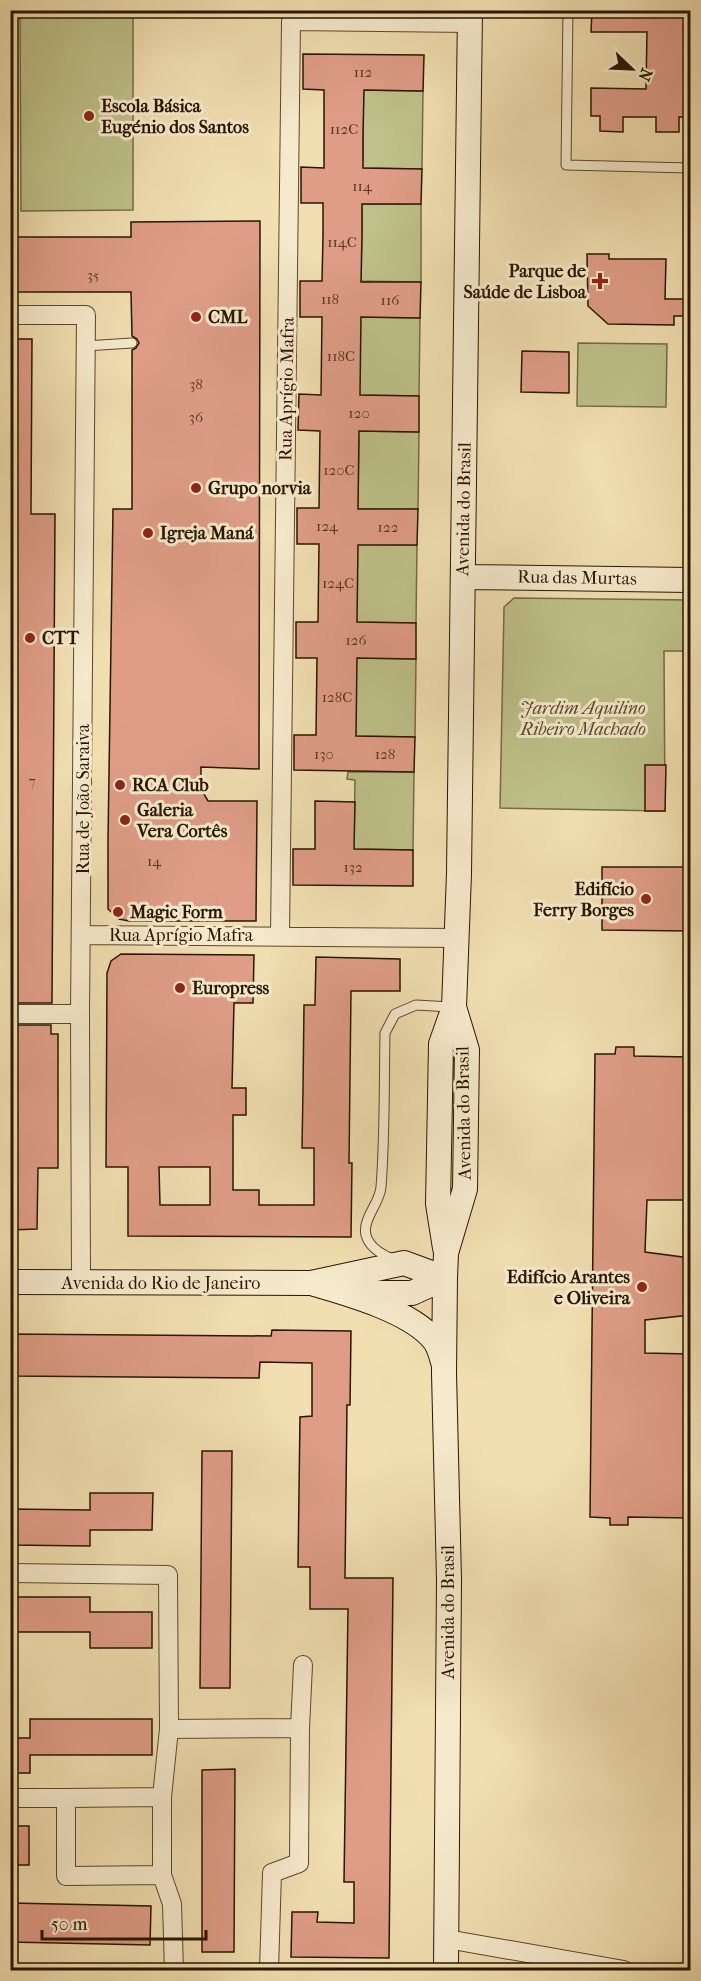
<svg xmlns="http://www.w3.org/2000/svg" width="701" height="1981" viewBox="0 0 701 1981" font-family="'IM FELL French Canon',serif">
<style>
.green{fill:#bec189;stroke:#736c45;stroke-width:1.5}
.building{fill:#df9d87;stroke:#281601;stroke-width:1.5;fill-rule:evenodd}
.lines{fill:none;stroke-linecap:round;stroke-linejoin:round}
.lane-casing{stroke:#5a482d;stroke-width:11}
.street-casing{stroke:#5a482d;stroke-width:20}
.secondary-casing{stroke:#281601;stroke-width:26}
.lane{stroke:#f6eacc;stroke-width:9}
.street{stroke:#f6eacc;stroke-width:18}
.secondary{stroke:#f6eacc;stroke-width:24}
.poi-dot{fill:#8f2418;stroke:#f6eacc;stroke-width:2}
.labels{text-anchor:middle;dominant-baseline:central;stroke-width:6;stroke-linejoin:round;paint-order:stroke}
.number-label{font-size:15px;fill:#563822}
.poi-label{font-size:18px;font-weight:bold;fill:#281601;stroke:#f6eacc;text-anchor:start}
.street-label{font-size:18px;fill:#281601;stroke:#f6eacc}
.park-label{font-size:18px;font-style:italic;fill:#55492a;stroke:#f6eacc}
</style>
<rect width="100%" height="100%" fill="#f1dfb1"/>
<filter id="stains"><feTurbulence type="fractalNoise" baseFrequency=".00333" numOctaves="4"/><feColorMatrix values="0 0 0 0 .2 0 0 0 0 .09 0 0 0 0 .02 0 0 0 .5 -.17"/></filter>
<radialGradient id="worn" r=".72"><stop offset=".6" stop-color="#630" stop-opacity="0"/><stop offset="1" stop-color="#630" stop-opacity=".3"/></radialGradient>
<path class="green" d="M 20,11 L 133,11 L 133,210 L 21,211 Z
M 356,90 L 423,91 L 422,169 L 355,168 L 363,160 L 363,98 Z
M 355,204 L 421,204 L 421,282 L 354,281 L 361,274 L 362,211 Z
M 354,317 L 420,318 L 419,396 L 352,395 Z
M 578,343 L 667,344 L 666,407 L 577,406 Z
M 352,431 L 419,432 L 418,509 L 351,509 L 358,501 L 359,439 Z
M 351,544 L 417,545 L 416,623 L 350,622 Z
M 514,598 L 690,600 L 690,651 L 664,651 L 665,811 L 500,808 L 504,607 Z
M 349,658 L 416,659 L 415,737 L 348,736 Z
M 348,772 L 414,772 L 413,850 L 347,849 L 354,842 L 355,780 L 347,779 Z"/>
<path class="building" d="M 592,10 L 690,10 L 690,117 L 679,117 L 679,132 L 656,132 L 656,117 L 623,117 L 623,132 L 600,131 L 600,116 L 591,116 L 591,88 L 646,89 L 647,32 L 591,32 Z
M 303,54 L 424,55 L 423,91 L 364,90 L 363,135 L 363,168 L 422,169 L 421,204 L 362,204 L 362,237 L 361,282 L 421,282 L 420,318 L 361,317 L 360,395 L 419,396 L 419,432 L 359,431 L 358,509 L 418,509 L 417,545 L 358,545 L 357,622 L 416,623 L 416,659 L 357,658 L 356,736 L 415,737 L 414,772 L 294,770 L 294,735 L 316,735 L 317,658 L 296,658 L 296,622 L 318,622 L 319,544 L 297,544 L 297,508 L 319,508 L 320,431 L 298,430 L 299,394 L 321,395 L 322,317 L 300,317 L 300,281 L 322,281 L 323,236 L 323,203 L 301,203 L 301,167 L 324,168 L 324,90 L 303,89 Z
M 260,221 L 259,769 L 201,767 L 201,789 L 208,801 L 257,801 L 256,921 L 129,921 L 119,919 L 108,909 L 108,841 L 113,509 L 132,509 L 132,350 L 136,348 L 139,343 L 137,339 L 132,336 L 131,292 L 10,292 L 10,237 L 131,237 L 131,222 Z
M 587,254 L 609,254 L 609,259 L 666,259 L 665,299 L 687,299 L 687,316 L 674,316 L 674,325 L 608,324 L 588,306 Z
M 10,339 L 32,339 L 31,514 L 55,514 L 52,1003 L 10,1003 Z
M 522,351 L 569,352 L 569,393 L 521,392 Z
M 645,765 L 666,765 L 665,811 L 645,811 Z
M 315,801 L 355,802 L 354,849 L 413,850 L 413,886 L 293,885 L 293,849 L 315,849 Z
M 602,867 L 690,867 L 690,931 L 602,930 Z
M 121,954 L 254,955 L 253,1003 L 234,1003 L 232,1088 L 246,1088 L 246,1115 L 233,1115 L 233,1190 L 259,1190 L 259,1205 L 314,1205 L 314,1148 L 302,1148 L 303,1090 L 304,1005 L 315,1005 L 316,957 L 400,959 L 400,991 L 351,991 L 349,1163 L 352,1163 L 351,1237 L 128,1236 L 128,1167 L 106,1167 L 107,973 L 111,961 ZM 159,1167 L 210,1167 L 210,1205 L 160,1205 Z
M 10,1025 L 51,1025 L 51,1034 L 58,1034 L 58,1168 L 38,1168 L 37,1229 L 10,1230 Z
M 616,1047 L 634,1047 L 634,1056 L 690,1057 L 690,1200 L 647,1200 L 645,1252 L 690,1258 L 690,1315 L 645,1320 L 645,1353 L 690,1354 L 690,1518 L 628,1517 L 628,1525 L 610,1525 L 610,1518 L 590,1517 L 595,1054 L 615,1054 Z
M 272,1330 L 351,1331 L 350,1405 L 347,1405 L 345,1578 L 393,1578 L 389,1958 L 291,1957 L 292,1912 L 318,1912 L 317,1922 L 354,1923 L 354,1882 L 344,1882 L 348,1609 L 310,1609 L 310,1567 L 298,1567 L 300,1417 L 312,1416 L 312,1363 L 260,1362 L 259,1378 L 10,1376 L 10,1334 L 271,1336 Z
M 202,1451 L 232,1451 L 230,1688 L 200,1688 Z
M 90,1493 L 153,1493 L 152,1530 L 90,1530 L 90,1546 L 10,1545 L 10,1509 L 90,1510 Z
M 10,1597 L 90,1597 L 90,1612 L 152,1612 L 152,1648 L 90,1648 L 90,1632 L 10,1632 Z
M 30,1719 L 152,1719 L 152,1755 L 30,1755 L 30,1773 L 10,1773 L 10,1738 L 30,1738 Z
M 235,1769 L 234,1952 L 202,1952 L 202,1770 Z
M 10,1826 L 29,1826 L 29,1865 L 10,1865 Z
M 10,1903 L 151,1906 L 150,1945 L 10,1942 Z"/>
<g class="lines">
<defs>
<path id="lane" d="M 568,10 L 566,165 L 690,168
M 85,346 L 132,343
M 393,1259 C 383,1255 369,1247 366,1235 C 362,1219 380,1203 381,1187 C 385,1136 384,1084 385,1033 L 395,1014 L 416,1005 L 451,1007"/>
<path id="street" d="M 10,315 L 86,315 L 80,1014 L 81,1283
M 82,935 L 456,938
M 280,935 L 291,21 L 470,23
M 10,1014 L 80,1014
M 10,1573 L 168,1575 L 169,1729 L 162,1797 L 162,1875 L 66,1876 L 66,1798 L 162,1797
M 169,1729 L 300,1728
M 10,1798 L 66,1798
M 162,1875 L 172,1904 L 174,1970
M 447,1939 L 624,1970
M 269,1970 L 272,1873 L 299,1863 L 300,1728 L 303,1665"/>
<path id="secondary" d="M 463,577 L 690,580
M 445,1248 L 438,1204 L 441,1044 L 454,1007
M 10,1282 L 311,1283 L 404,1263 L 445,1278
M 311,1283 C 346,1293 411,1311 434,1340 C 439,1346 441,1355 443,1362
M 357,1293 L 412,1293 L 445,1278
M 446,1970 L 449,1580 L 444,1373 L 445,1278 L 446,1253 L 465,1189 L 467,1050 L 454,1007 L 459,873 L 470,10"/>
</defs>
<use href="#lane" class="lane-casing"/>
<use href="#street" class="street-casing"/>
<use href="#secondary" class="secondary-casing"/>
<use href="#lane" class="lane"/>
<use href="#street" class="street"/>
<use href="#secondary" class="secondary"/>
</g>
<g class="poi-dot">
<circle cx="89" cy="116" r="6"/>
<path d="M597 272h6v6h6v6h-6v6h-6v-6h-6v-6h6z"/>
<circle cx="196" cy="317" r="6"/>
<circle cx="196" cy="488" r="6"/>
<circle cx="148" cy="533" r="6"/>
<circle cx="30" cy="638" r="6"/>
<circle cx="120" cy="785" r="6"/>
<circle cx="125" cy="820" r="6"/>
<circle cx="646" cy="899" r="6"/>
<circle cx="118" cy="912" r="6"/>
<circle cx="180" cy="988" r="6"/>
<circle cx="642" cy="1287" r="6"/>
</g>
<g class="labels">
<g class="number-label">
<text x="363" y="72">112</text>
<text x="344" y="129">112C</text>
<text x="362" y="186">114</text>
<text x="342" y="242">114C</text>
<text x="93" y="275">35</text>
<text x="330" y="299">118</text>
<text x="390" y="300">116</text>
<text x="341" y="356">118C</text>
<text x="196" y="384">38</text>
<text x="359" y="413">120</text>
<text x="196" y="417">36</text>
<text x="339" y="470">120C</text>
<text x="327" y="526">124</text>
<text x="388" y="527">122</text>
<text x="338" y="583">124C</text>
<text x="356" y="640">126</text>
<text x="337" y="697">128C</text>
<text x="324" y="754">130</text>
<text x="385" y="754">128</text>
<text x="32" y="781">7</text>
<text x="154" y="861">14</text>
<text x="353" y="867">132</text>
</g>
<g class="poi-label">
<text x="101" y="106">Escola Básica<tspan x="101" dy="21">Eugénio dos Santos</tspan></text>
<text x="586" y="271" text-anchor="end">Parque de<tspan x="586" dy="21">Saúde de Lisboa</tspan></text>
<text x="208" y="317">CML</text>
<text x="208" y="488">Grupo norvia</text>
<text x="160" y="533">Igreja Maná</text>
<text x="42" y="638">CTT</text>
<text x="132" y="785">RCA Club</text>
<text x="137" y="810">Galeria<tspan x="137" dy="21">Vera Cortês</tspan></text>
<text x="634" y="889" text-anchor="end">Edifício<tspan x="634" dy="21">Ferry Borges</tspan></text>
<text x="130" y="912">Magic Form</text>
<text x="192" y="988">Europress</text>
<text x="630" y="1277" text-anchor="end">Edifício Arantes<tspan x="630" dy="21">e Oliveira</tspan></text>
</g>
<g class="street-label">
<text transform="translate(287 389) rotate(-89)">Rua Aprígio Mafra</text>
<text transform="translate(464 509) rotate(-89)">Avenida do Brasil</text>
<text transform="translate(577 578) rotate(1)">Rua das Murtas</text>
<text transform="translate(83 799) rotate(-90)">Rua de João Saraiva</text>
<text x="181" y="935">Rua Aprígio Mafra</text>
<text transform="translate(464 1113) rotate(-91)">Avenida do Brasil</text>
<text x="161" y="1283">Avenida do Rio de Janeiro</text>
<text transform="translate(448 1612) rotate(-90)">Avenida do Brasil</text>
</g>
<g class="park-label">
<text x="583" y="708">Jardim Aquilino<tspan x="583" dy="21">Ribeiro Machado</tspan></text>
</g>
</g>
<rect width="701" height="1981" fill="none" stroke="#f1dfb1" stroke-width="36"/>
<rect x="12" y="12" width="677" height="1957" fill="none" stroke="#281601" stroke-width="3"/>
<rect x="18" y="18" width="665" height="1945" fill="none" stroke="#281601" stroke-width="1.5"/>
<g transform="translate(632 69) rotate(113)" stroke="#f6eacc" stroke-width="4.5" paint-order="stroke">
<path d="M0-4.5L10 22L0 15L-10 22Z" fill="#281601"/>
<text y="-9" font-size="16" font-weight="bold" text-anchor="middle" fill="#281601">N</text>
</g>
<path d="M42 1930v9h164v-9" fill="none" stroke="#281601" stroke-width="3"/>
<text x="51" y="1930" font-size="18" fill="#281601" stroke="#f6eacc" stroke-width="4.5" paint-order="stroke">50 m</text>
<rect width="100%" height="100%" filter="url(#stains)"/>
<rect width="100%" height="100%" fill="url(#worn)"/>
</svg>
